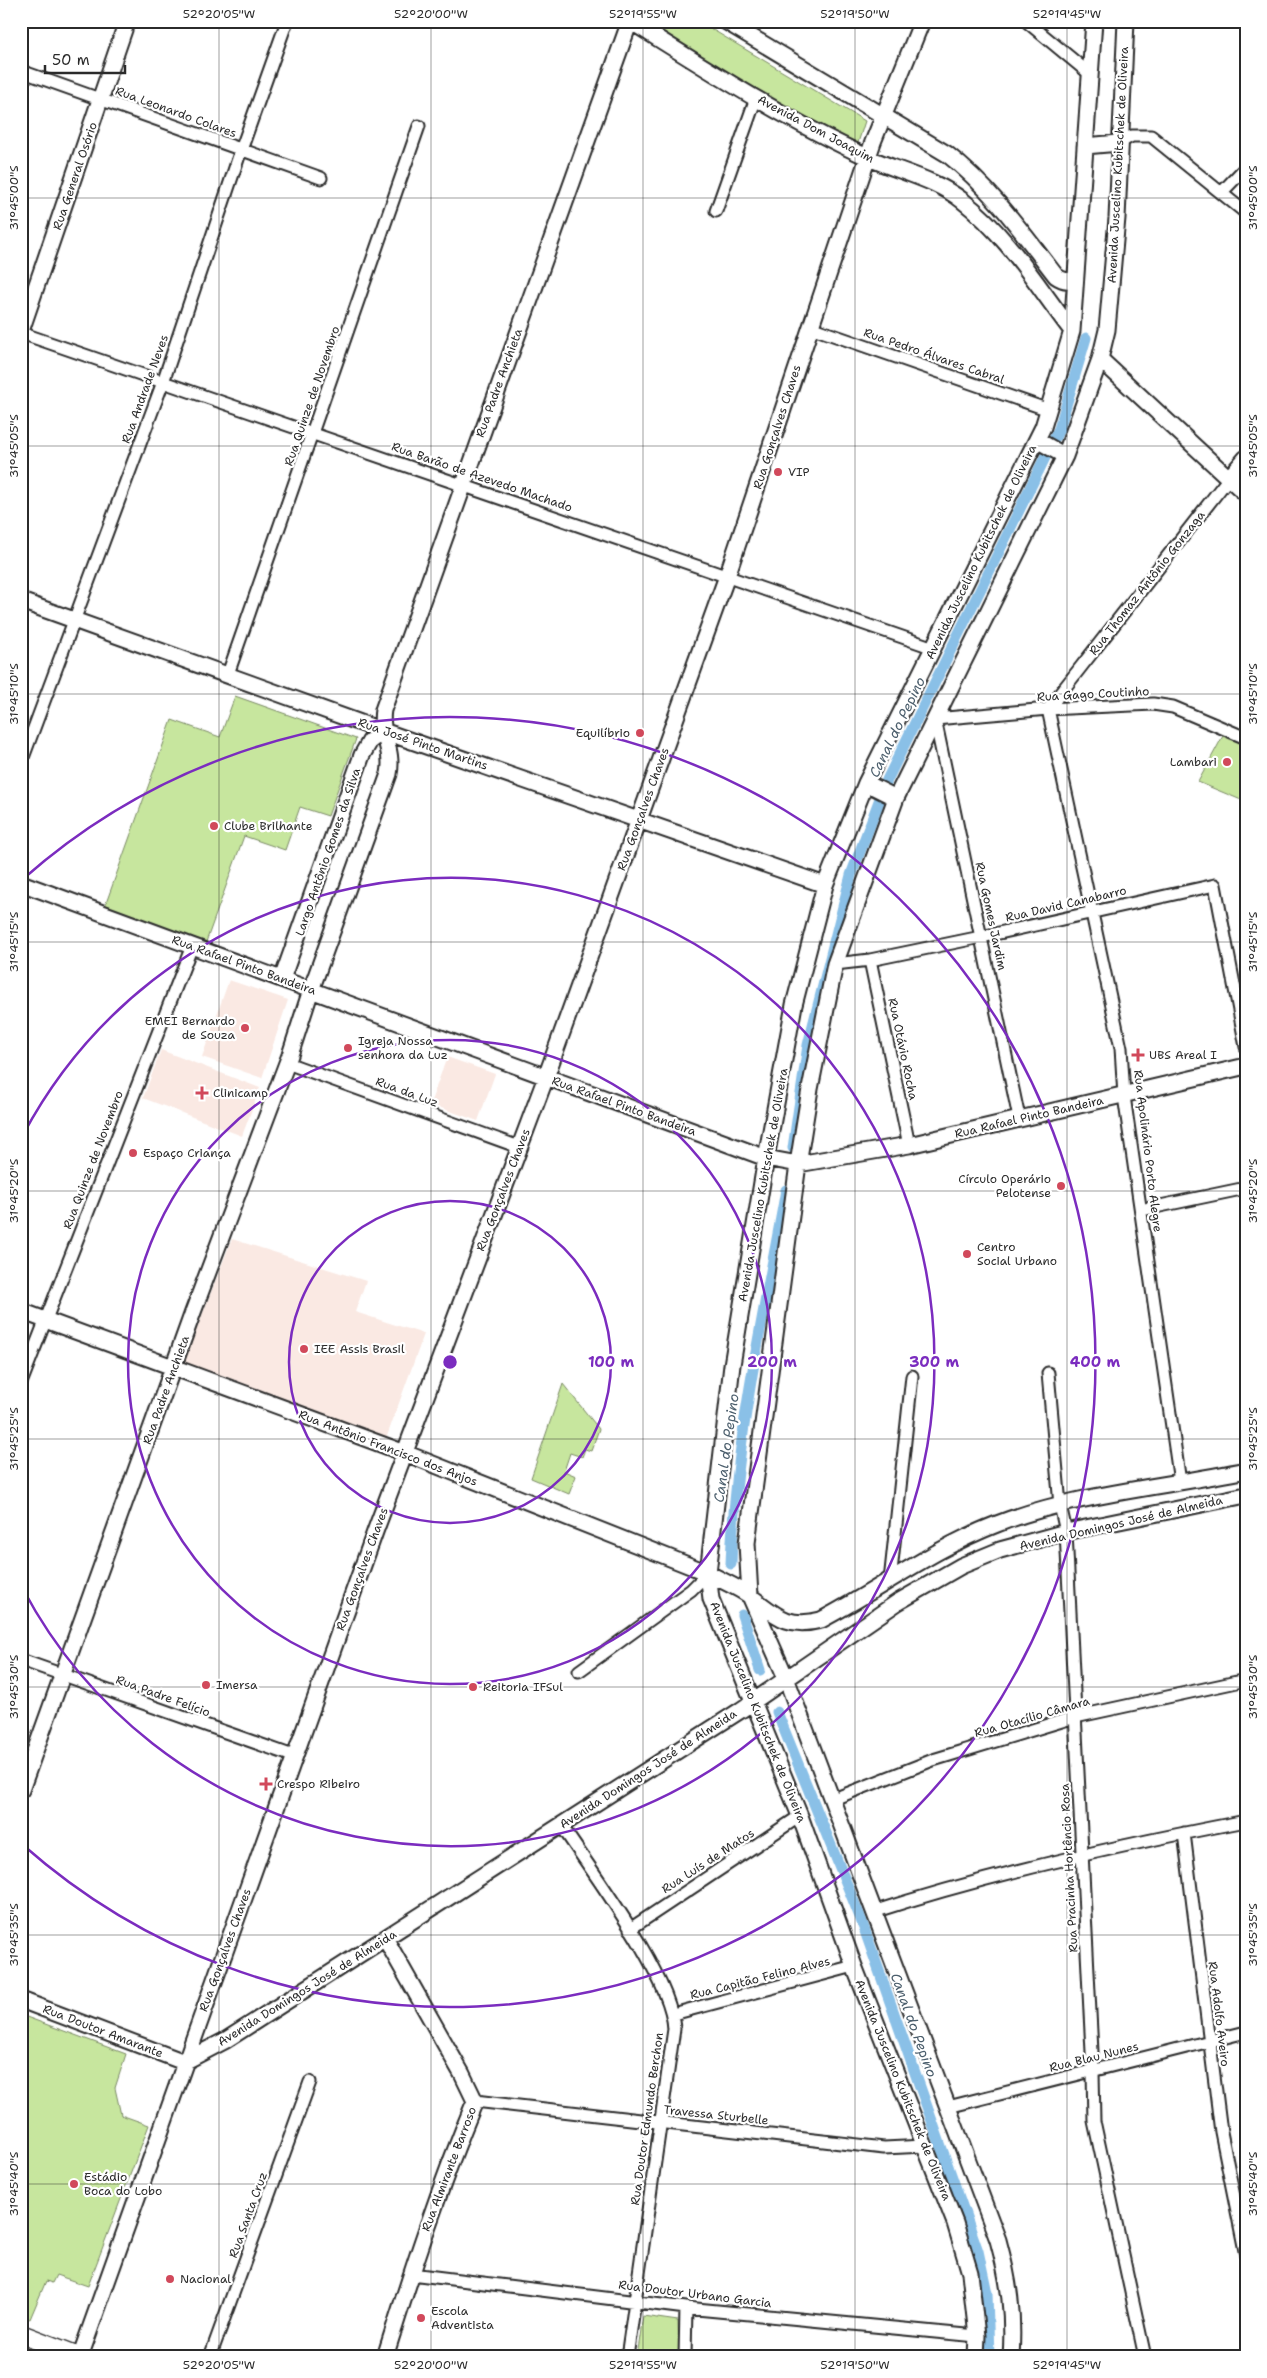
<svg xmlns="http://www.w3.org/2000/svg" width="1267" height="2378" viewBox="0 0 1267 2378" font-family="'Shantell Sans',sans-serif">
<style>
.built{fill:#fae9e3}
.green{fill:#c7e69e;stroke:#798864}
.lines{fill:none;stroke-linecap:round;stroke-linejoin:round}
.canal{stroke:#8ac0e7;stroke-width:11}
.street-casing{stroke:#2b2b2b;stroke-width:15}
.secondary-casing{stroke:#2b2b2b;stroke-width:19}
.primary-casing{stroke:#2b2b2b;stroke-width:21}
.street{stroke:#fff;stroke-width:11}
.secondary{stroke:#fff;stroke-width:15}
.primary{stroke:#fff;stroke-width:18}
.ticks{fill:none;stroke:#2b2b2b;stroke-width:1;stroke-opacity:0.45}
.ring{fill:none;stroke:#7b2cbf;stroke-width:2.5}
.poi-dot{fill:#d1495b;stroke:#fff;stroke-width:2}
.labels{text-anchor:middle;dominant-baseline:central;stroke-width:4.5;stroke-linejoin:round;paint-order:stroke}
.street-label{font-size:12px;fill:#2b2b2b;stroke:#fff}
.poi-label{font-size:12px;fill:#2b2b2b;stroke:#fff;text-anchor:start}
.water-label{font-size:14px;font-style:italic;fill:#4c5f6d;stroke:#fff}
.centre{fill:#7b2cbf;stroke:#fff;stroke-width:2.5}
.ring-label{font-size:15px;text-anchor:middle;font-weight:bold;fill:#7b2cbf;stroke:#fff;stroke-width:4.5;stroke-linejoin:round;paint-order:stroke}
.neatline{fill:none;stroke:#2b2b2b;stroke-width:2}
.ticks-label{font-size:12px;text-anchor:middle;fill:#2b2b2b}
</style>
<rect width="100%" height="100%" fill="#fff"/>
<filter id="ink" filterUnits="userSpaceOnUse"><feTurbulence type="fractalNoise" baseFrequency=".02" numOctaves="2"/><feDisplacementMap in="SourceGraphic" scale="10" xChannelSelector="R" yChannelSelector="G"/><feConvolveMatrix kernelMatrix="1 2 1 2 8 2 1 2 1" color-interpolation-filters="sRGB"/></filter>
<g filter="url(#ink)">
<path class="built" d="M 229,980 L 288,1000 L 262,1078 L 202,1057 Z
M 161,1050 L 260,1088 L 242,1136 L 143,1098 Z
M 447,1057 L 495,1074 L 478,1121 L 430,1104 Z
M 232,1239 L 366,1281 L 355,1312 L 424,1334 L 386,1439 L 183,1363 Z"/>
<path class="green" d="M 643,21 L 698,21 L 865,121 L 857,146 L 723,72 Z
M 235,696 L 356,739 L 328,816 L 300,807 L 285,850 L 244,836 L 206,942 L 105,906 L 172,720 L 220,737 Z
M 1224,734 L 1246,743 L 1246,802 L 1198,782 Z
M 563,1384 L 599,1429 L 591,1451 L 585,1449 L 582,1457 L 570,1453 L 564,1471 L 576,1476 L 569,1494 L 531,1478 Z
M 21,2015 L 126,2054 L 115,2088 L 121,2115 L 149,2125 L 88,2286 L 56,2275 L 52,2283 L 46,2281 L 30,2319 L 21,2316 Z
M 643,2316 L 678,2321 L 679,2357 L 637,2357 Z"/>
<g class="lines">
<path class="canal" d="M 793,1148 L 808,1045 L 851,875 L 887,780 L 1059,429 L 1086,338
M 731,1564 C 735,1438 764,1314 786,1190
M 742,1615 L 760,1670
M 777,1712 L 860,1917 L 978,2251 L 987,2293 L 989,2357"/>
<defs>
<path id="street" d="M 1026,21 L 1090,74
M 21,71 L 321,178
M 1119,143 L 1132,136 L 1151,136 L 1246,213
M 1222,192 L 1246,167
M 716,211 L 756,98
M 810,327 L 1049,410
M 21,333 L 934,648
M 228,674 L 419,126
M 21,763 L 163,382 L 241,150 L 287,21
M 870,960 L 909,1145
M 835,964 L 870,960 L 981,937 L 1215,885 L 1246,1047
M 287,1063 L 519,1147
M 1019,1118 L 935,719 L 1048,709 L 1153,704 L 1173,707 L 1246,738
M 1141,1210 L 1246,1188
M 1048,1373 L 1060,1505 L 1066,1532 L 1093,2072 L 1094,2121 L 1145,2357
M 21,1383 L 192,946
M 1180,1482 L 1124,1096 L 1121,1048 L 1048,709 L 1228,479
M 890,1581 L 912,1376
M 21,1660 L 296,1757
M 579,1671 L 691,1590 L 708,1573
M 831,1800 L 933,1760 L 1075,1717 L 1246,1680
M 561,1825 C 592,1872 672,1977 674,2029 L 627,2357
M 1184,1833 L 1221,2132 L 1246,2256
M 873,1912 C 994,1873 1120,1845 1246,1821
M 630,1929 L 800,1816
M 673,2014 L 854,1966
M 475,2101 L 884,2148 L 925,2146
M 948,2107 L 1246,2032
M 411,2274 L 686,2308 L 977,2336
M 210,2357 L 310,2082
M 685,2357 L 686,2308"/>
<path id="secondary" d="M 630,21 C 707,69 784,119 867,157 C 899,172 934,178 963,201 C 1007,235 1038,287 1072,331
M 725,21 L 947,154 C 990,187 1023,233 1056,276 C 1063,281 1068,282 1075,278
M 1085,146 L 1119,143
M 21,331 L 127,21
M 1100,359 L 1246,494
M 1037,440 L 1065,456
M 1228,479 L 1246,458
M 21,601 L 383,731 L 825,885
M 866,783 L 896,798
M 21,883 L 766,1158 L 798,1164 L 909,1145 L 1246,1066
M 282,979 L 362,755 L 370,741 L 383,731
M 21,1311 L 405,1453 L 708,1573 C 722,1581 738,1587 750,1596 C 776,1615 787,1629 821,1620 C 880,1589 934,1548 997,1524 C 1074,1494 1165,1487 1246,1470
M 21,1790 L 193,1312 L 290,1055 L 311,990 L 389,774 C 394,749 379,733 383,710 L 630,21
M 21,2000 L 184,2062
M 184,2062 L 226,2040 L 741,1710 L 898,1602 L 961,1566 L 1000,1550 L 1066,1532 L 1246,1495
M 80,2357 L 376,1529 L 546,1077 L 727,576 L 873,142 L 922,21
M 385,2357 C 412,2271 440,2185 475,2101 L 462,2074 L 385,1938
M 976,2357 L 977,2336 L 970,2273 L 955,2223 L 854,1966 L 800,1816 L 711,1599 L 708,1573 L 732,1365 L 766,1158 L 794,1005 L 825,885 L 866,783 L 1043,427 L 1072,331 L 1094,21
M 1011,2357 C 1014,2314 1009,2280 998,2240 L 786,1678 L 750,1596 L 747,1543 L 798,1164 L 810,1089 L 835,964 L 896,798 L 1065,456 L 1100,359 L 1107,330 L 1117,218 L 1126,21"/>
<path id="primary" d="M 21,2334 L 81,2357"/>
</defs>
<use href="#street" class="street-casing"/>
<use href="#secondary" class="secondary-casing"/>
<use href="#primary" class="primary-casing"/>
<use href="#street" class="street"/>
<use href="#secondary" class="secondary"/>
<use href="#primary" class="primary"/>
</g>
</g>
<path class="ticks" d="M 219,21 L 219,2357M 431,21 L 431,2357M 643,21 L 643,2357M 855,21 L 855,2357M 1067,21 L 1067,2357M 21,198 L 1246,198M 21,446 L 1246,446M 21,694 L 1246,694M 21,942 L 1246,942M 21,1191 L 1246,1191M 21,1439 L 1246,1439M 21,1687 L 1246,1687M 21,1935 L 1246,1935M 21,2184 L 1246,2184"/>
<g class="ring">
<circle cx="450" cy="1362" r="161"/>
<circle cx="450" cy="1362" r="322"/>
<path d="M23 1135A484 484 0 1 1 23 1589"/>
<path d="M23 879A645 645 0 1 1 23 1845"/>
</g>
<g class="poi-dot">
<circle cx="778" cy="472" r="5"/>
<circle cx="640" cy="733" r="5"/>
<circle cx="1227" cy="762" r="5"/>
<circle cx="214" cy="826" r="5"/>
<circle cx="245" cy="1028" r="5"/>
<circle cx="348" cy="1048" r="5"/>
<path d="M1135.5 1047.5h5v5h5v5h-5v5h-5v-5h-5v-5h5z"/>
<path d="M199.5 1085.5h5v5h5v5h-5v5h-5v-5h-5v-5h5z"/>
<circle cx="133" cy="1153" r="5"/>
<circle cx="1061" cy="1186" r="5"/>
<circle cx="967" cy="1254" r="5"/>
<circle cx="304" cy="1349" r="5"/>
<circle cx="206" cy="1685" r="5"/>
<circle cx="473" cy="1687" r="5"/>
<path d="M263.5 1776.5h5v5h5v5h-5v5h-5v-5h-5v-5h5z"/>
<circle cx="74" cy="2184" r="5"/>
<circle cx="170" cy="2279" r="5"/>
<circle cx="421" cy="2318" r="5"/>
</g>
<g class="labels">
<g class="street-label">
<text transform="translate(176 112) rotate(20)">Rua Leonardo Colares</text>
<text transform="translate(816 129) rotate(28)">Avenida Dom Joaquim</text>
<text transform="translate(1118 165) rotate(-87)">Avenida Juscelino Kubitschek de Oliveira</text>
<text transform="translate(75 176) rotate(-71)">Rua General Osório</text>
<text transform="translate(934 356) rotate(19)">Rua Pedro Álvares Cabral</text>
<text transform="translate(499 383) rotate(-70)">Rua Padre Anchieta</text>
<text transform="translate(145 389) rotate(-70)">Rua Andrade Neves</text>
<text transform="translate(312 396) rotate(-71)">Rua Quinze de Novembro</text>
<text transform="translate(777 427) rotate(-72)">Rua Gonçalves Chaves</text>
<text transform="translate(482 477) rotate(19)">Rua Barão de Azevedo Machado</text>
<text transform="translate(981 552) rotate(-64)">Avenida Juscelino Kubitschek de Oliveira</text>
<text transform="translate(1147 583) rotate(-52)">Rua Thomaz Antônio Gonzaga</text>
<text transform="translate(1093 694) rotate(-3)">Rua Gago Coutinho</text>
<text transform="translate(423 744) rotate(19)">Rua José Pinto Martins</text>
<text transform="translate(643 809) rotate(-70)">Rua Gonçalves Chaves</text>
<text transform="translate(328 852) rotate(-71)">Largo Antônio Gomes da Silva</text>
<text transform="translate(1066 904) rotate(-13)">Rua David Canabarro</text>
<text transform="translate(991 916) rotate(78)">Rua Gomes Jardim</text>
<text transform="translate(244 965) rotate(20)">Rua Rafael Pinto Bandeira</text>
<text transform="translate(903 1049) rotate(78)">Rua Otávio Rocha</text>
<text transform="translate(407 1092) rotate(20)">Rua da Luz</text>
<text transform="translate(624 1106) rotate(20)">Rua Rafael Pinto Bandeira</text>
<text transform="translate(1029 1117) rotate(-13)">Rua Rafael Pinto Bandeira</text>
<text transform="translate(1148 1151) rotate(83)">Rua Apolinário Porto Alegre</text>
<text transform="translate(93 1160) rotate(-69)">Rua Quinze de Novembro</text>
<text transform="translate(763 1185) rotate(-80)">Avenida Juscelino Kubitschek de Oliveira</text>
<text transform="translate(503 1190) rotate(-69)">Rua Gonçalves Chaves</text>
<text transform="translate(166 1390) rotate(-70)">Rua Padre Anchieta</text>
<text transform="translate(388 1448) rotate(21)">Rua Antônio Francisco dos Anjos</text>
<text transform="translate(1121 1523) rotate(-13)">Avenida Domingos José de Almeida</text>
<text transform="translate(362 1569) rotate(-70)">Rua Gonçalves Chaves</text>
<text transform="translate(163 1696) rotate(20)">Rua Padre Felício</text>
<text transform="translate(758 1712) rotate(68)">Avenida Juscelino Kubitschek de Oliveira</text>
<text transform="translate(1032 1717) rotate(-16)">Rua Otacílio Câmara</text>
<text transform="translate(648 1769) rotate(-33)">Avenida Domingos José de Almeida</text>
<text transform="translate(708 1861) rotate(-33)">Rua Luís de Matos</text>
<text transform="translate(1069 1868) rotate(-93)">Rua Pracinha Hortêncio Rosa</text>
<text transform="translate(225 1950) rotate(-70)">Rua Gonçalves Chaves</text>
<text transform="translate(760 1978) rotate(-14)">Rua Capitão Felino Alves</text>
<text transform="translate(307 1988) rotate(-32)">Avenida Domingos José de Almeida</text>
<text transform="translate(1219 2014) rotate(83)">Rua Adolfo Aveiro</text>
<text transform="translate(103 2031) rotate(21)">Rua Doutor Amarante</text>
<text transform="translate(1094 2057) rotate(-14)">Rua Blau Nunes</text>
<text transform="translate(903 2090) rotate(68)">Avenida Juscelino Kubitschek de Oliveira</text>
<text transform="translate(716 2115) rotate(6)">Travessa Sturbelle</text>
<text transform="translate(647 2119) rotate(-82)">Rua Doutor Edmundo Berchon</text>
<text transform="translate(449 2169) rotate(-69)">Rua Almirante Barroso</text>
<text transform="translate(248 2215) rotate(-70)">Rua Santa Cruz</text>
<text transform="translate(695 2294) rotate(7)">Rua Doutor Urbano Garcia</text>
</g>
<g class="poi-label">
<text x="788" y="472">VIP</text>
<text x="630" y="733" text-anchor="end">Equilíbrio</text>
<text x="1217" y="762" text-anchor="end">Lambari</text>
<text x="224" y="826">Clube Brilhante</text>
<text x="235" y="1021" text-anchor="end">EMEI Bernardo<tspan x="235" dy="14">de Souza</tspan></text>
<text x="358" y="1041">Igreja Nossa<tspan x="358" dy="14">senhora da Luz</tspan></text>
<text x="1149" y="1055">UBS Areal I</text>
<text x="213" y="1093">Clinicamp</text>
<text x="143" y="1153">Espaço Criança</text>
<text x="1051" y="1179" text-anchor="end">Círculo Operário<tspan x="1051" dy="14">Pelotense</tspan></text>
<text x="977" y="1247">Centro<tspan x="977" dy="14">Social Urbano</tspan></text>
<text x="314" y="1349">IEE Assis Brasil</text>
<text x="216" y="1685">Imersa</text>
<text x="483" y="1687">Reitoria IFSul</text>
<text x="277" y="1784">Crespo Ribeiro</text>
<text x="84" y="2177">Estádio<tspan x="84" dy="14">Boca do Lobo</tspan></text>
<text x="180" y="2279">Nacional</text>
<text x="431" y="2311">Escola<tspan x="431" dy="14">Adventista</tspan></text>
</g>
<g class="water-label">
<text transform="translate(897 727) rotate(-64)">Canal do Pepino</text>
<text transform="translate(726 1448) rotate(-82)">Canal do Pepino</text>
<text transform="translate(914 2025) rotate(70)">Canal do Pepino</text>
</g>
</g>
<circle cx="450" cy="1362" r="8" class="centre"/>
<g class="ring-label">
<text x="611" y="1367">100 m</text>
<text x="772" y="1367">200 m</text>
<text x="934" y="1367">300 m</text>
<text x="1095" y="1367">400 m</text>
</g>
<rect width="1267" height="2378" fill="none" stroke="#fff" stroke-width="55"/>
<path d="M45 65v8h80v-8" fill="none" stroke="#2b2b2b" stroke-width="2.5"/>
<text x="52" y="65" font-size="15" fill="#2b2b2b" stroke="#ffffff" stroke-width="4" paint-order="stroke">50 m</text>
<rect x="28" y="28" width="1212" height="2322" class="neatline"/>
<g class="ticks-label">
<text x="219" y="18">52°20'05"W</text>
<text x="431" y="18">52°20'00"W</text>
<text x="643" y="18">52°19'55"W</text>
<text x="855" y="18">52°19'50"W</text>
<text x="1067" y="18">52°19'45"W</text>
<text transform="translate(14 198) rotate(-90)" y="4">31°45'00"S</text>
<text transform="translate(1253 198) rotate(-90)" y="4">31°45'00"S</text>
<text transform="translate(14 446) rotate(-90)" y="4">31°45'05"S</text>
<text transform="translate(1253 446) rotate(-90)" y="4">31°45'05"S</text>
<text transform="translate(14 694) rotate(-90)" y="4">31°45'10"S</text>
<text transform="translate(1253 694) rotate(-90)" y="4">31°45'10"S</text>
<text transform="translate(14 942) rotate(-90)" y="4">31°45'15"S</text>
<text transform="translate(1253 942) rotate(-90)" y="4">31°45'15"S</text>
<text transform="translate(14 1191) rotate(-90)" y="4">31°45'20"S</text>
<text transform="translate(1253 1191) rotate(-90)" y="4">31°45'20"S</text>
<text transform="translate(14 1439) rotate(-90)" y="4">31°45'25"S</text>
<text transform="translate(1253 1439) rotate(-90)" y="4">31°45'25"S</text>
<text transform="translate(14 1687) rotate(-90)" y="4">31°45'30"S</text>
<text transform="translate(1253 1687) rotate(-90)" y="4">31°45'30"S</text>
<text transform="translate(14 1935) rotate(-90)" y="4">31°45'35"S</text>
<text transform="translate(1253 1935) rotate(-90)" y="4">31°45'35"S</text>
<text transform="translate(14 2184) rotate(-90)" y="4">31°45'40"S</text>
<text transform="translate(1253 2184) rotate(-90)" y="4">31°45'40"S</text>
<text x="219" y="2369">52°20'05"W</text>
<text x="431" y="2369">52°20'00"W</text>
<text x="643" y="2369">52°19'55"W</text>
<text x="855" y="2369">52°19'50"W</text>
<text x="1067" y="2369">52°19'45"W</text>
</g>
</svg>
